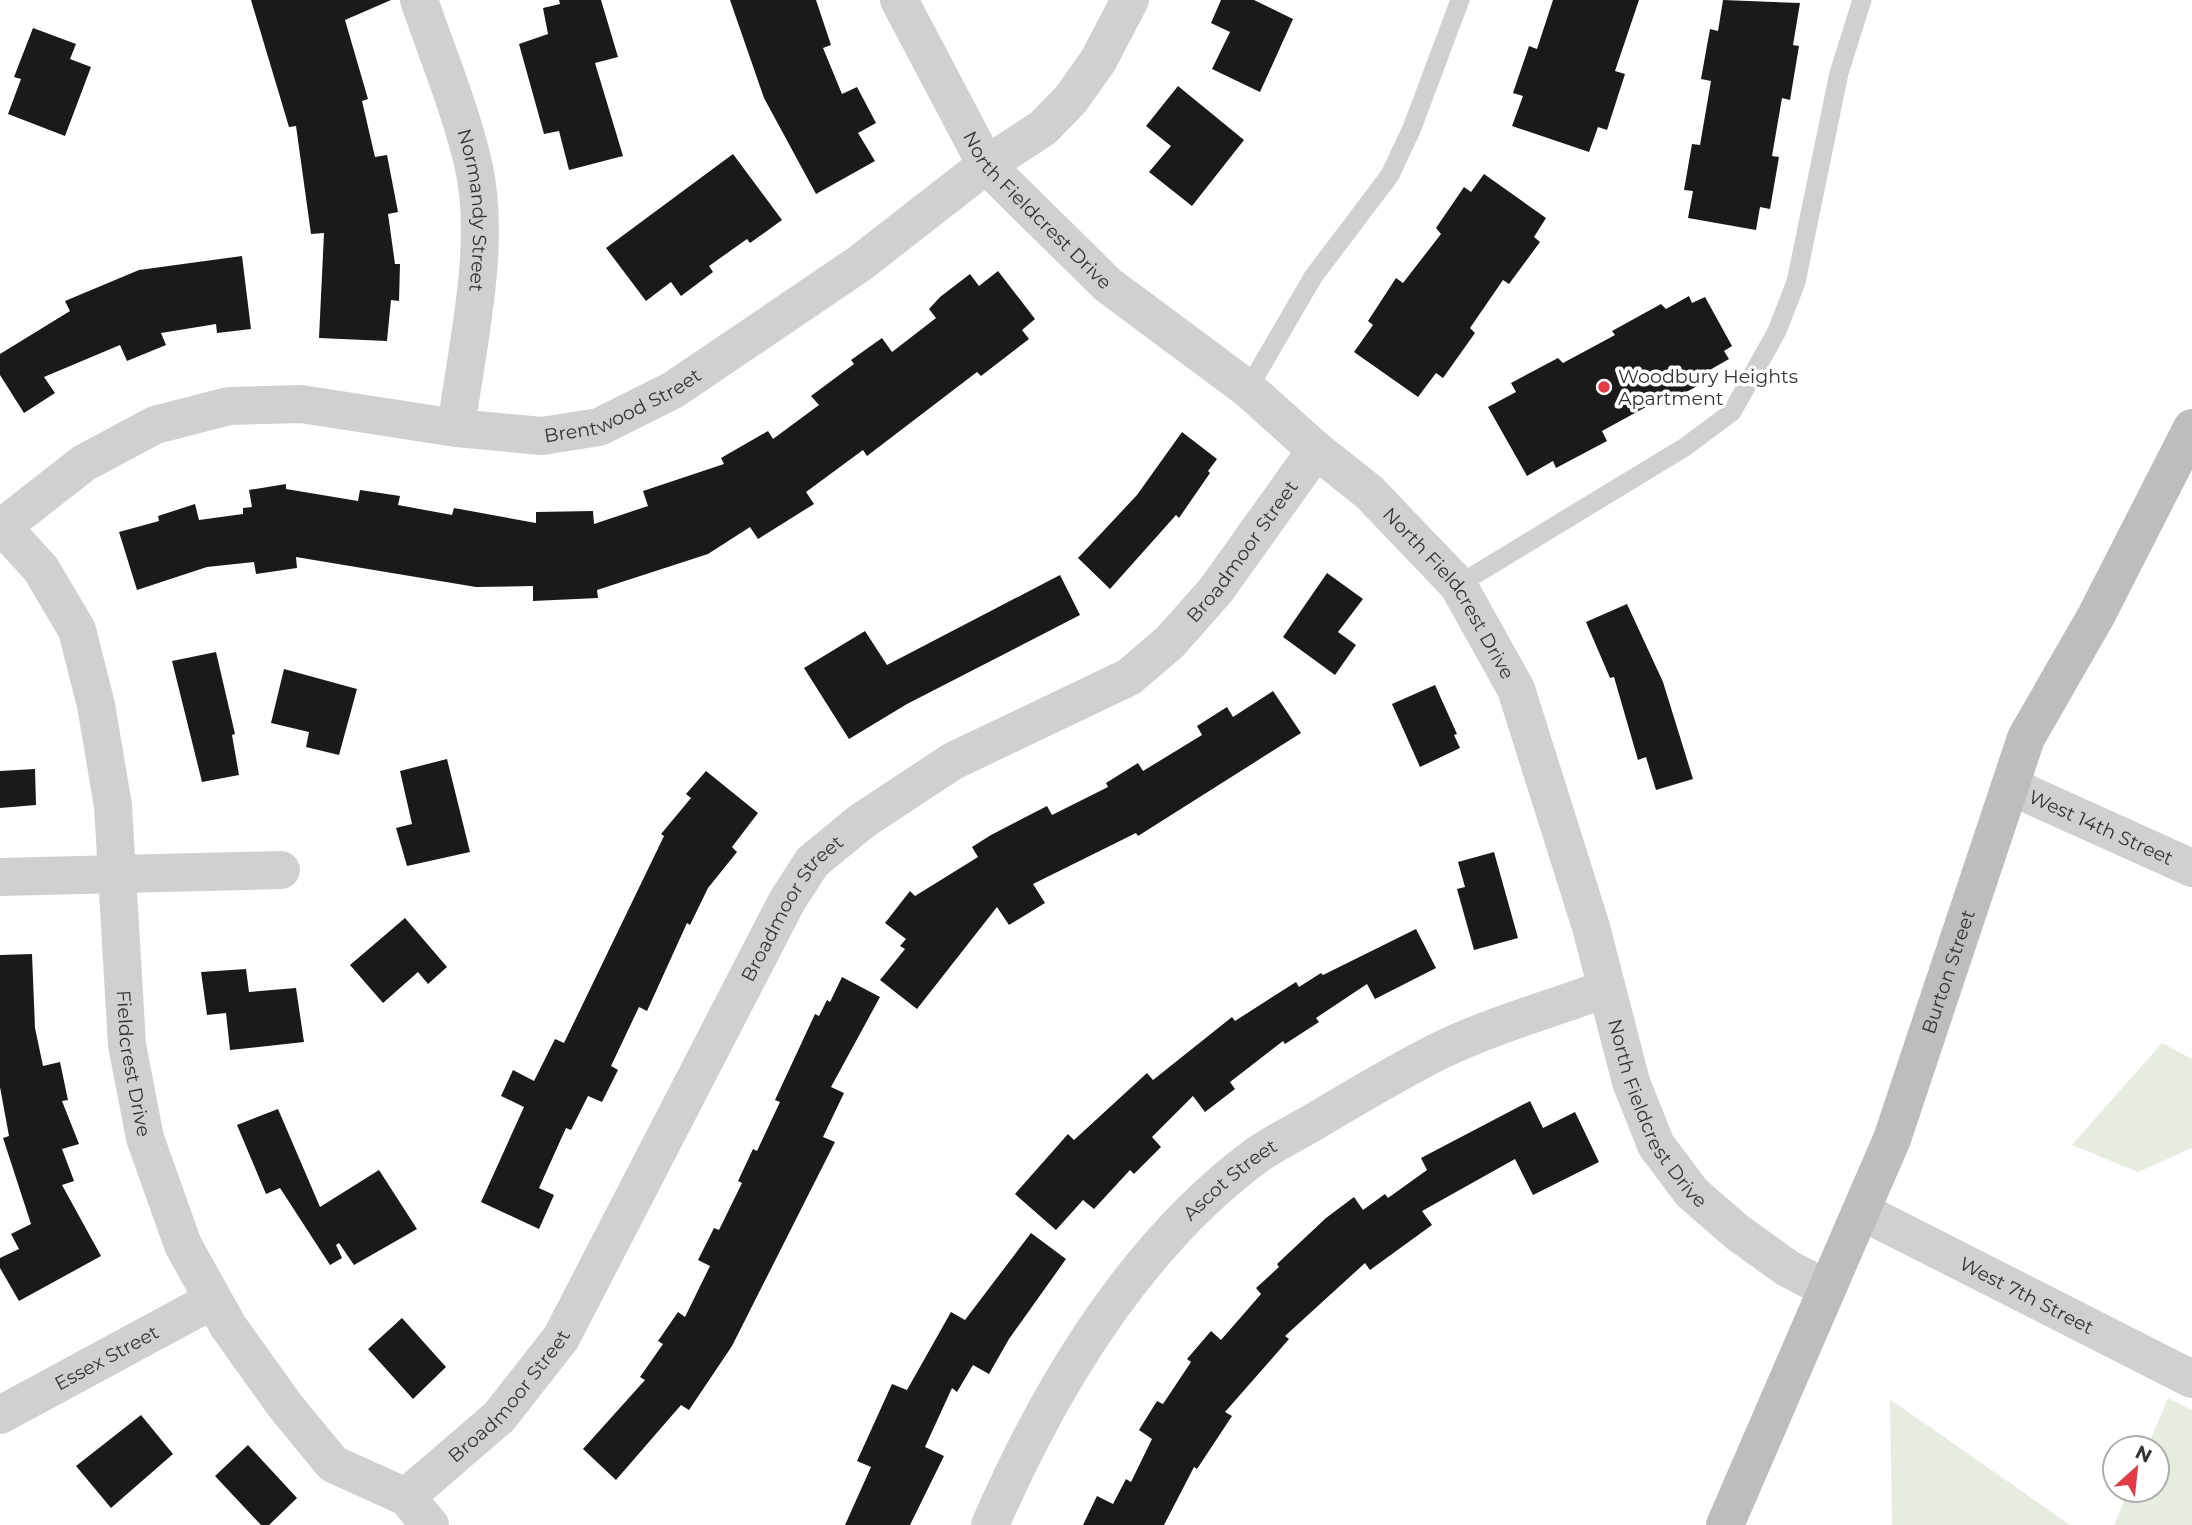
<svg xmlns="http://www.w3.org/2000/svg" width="2192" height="1525" viewBox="0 0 2192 1525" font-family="Montserrat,sans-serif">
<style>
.green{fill:#e6ecdf}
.building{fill:#1a1a1a}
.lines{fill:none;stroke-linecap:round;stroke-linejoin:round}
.lane{stroke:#d0d0d0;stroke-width:19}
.street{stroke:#d0d0d0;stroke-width:38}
.secondary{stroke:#bdbdbd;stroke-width:38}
.poi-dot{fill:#e63946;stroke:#fff;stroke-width:2.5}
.labels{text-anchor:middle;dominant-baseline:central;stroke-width:7;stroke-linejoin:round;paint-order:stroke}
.street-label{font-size:19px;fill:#333;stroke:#fff}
.poi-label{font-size:19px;fill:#333;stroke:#fff;text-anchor:start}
</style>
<rect width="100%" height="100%" fill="#fff"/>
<path class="green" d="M 2162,1043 L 2192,1059 L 2192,1148 L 2138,1172 L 2072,1145 Z
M 2168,1398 L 2192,1410 L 2192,1525 L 2114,1525 L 2129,1490 L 2157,1490 L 2157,1448 L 2147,1448 Z
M 1890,1400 L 1891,1400 L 2070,1525 L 1892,1525 Z"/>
<path class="building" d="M 251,0 L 391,0 L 345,20 L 368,99 L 362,101 L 375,157 L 387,155 L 398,212 L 388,214 L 395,264 L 400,264 L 399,301 L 391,300 L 387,341 L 319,338 L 324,233 L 311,234 L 296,126 L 289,127 Z
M 559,0 L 601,0 L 618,57 L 595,63 L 623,156 L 569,170 L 559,131 L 544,134 L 519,44 L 548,34 L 543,8 L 560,4 Z
M 730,0 L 816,0 L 831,45 L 823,48 L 842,94 L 857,87 L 876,123 L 858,133 L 875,161 L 816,194 L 764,98 Z
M 1221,0 L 1254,0 L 1293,19 L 1260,92 L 1212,69 L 1230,32 L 1211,23 Z
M 1553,0 L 1639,0 L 1615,71 L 1625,74 L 1607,130 L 1598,127 L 1589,152 L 1512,126 L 1523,96 L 1513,93 L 1529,46 L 1537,49 Z
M 1723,0 L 1800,3 L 1793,45 L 1799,46 L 1790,100 L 1782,98 L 1772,156 L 1779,157 L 1770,209 L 1760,207 L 1756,230 L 1688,218 L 1693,191 L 1684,190 L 1692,144 L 1700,145 L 1711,81 L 1701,79 L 1710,29 L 1718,31 Z
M 33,28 L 76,44 L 70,59 L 91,67 L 65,136 L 8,114 L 21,79 L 14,77 Z
M 1178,86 L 1244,140 L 1192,206 L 1149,172 L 1171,146 L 1146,126 Z
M 733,154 L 782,220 L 750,243 L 747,239 L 709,266 L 713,272 L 681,296 L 671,282 L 646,301 L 606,248 Z
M 1484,174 L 1546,218 L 1534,237 L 1540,242 L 1509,284 L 1503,280 L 1470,328 L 1475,333 L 1443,378 L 1436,373 L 1418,397 L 1354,352 L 1373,325 L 1368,321 L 1396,278 L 1403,283 L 1441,234 L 1436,228 L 1464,187 L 1471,192 Z
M 242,256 L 251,329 L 217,333 L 216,324 L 161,333 L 166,345 L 127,361 L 120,345 L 44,377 L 55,393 L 24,413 L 0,375 L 0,354 L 70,311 L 65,301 L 139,270 Z
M 998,271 L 1035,319 L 1022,330 L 1029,339 L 981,376 L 977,372 L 867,456 L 863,450 L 806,492 L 814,504 L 758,539 L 750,527 L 708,554 L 597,590 L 598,598 L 533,601 L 533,586 L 476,587 L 296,557 L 297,568 L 256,574 L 254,562 L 207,567 L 137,590 L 119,532 L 159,521 L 158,516 L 195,504 L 199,520 L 243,514 L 243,508 L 252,507 L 249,490 L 286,484 L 286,489 L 358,501 L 360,490 L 400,496 L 398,505 L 452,515 L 454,508 L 536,523 L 536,512 L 593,511 L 594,524 L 648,506 L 643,491 L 724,464 L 721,458 L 768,431 L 773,439 L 819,405 L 811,396 L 854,364 L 851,360 L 882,338 L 892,352 L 936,318 L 929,309 L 940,297 L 970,274 L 979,286 Z
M 1689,296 L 1692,303 L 1705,297 L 1732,346 L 1724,351 L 1729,359 L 1701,375 L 1705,382 L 1658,407 L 1655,402 L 1602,431 L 1607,441 L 1556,468 L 1553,461 L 1527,476 L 1488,407 L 1516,392 L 1511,383 L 1558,358 L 1563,363 L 1615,335 L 1612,331 L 1661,304 L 1666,309 Z
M 1182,432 L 1217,459 L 1208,471 L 1210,473 L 1179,518 L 1176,515 L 1110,589 L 1078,558 L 1137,495 Z
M 1327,573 L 1363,599 L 1338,632 L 1356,645 L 1335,675 L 1283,637 Z
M 1060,575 L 1080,615 L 907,704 L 849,739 L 804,668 L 865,631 L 887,665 Z
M 1627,604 L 1663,682 L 1693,779 L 1656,790 L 1646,757 L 1638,760 L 1614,677 L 1610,678 L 1586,622 Z
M 216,652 L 235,734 L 232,735 L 239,775 L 202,782 L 172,661 Z
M 284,669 L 357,689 L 339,755 L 306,747 L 309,732 L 271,723 Z
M 1435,685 L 1457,734 L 1454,735 L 1460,748 L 1420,767 L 1392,704 Z
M 1273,691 L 1301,733 L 1138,836 L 1136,833 L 1033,884 L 1045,903 L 1009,925 L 997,907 L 917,1009 L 880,980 L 905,949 L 900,946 L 906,939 L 885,923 L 910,891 L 915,896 L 978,857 L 972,847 L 991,835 L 1047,806 L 1052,815 L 1108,787 L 1106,783 L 1138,763 L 1143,771 L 1202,735 L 1197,726 L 1227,707 L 1233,717 Z
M 447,759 L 470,852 L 407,866 L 396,828 L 412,824 L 400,771 Z
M 35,769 L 36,805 L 0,808 L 0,771 Z
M 706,771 L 758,813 L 732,847 L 737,852 L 708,888 L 690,925 L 687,923 L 647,1011 L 639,1007 L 611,1066 L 618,1070 L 602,1102 L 588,1096 L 571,1130 L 566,1128 L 539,1188 L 554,1195 L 539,1229 L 481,1202 L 524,1107 L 501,1096 L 513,1070 L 534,1081 L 555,1039 L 564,1043 L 664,836 L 661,834 L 691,798 L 686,794 Z
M 1494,852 L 1518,938 L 1474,950 L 1457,889 L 1465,887 L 1458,862 Z
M 405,918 L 447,967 L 428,984 L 418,972 L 383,1003 L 350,965 Z
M 1416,929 L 1436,968 L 1375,999 L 1367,984 L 1316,1018 L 1319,1022 L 1285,1044 L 1283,1041 L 1230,1082 L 1235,1089 L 1205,1112 L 1193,1096 L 1152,1137 L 1161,1147 L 1134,1174 L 1130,1170 L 1094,1209 L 1083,1200 L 1056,1230 L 1015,1194 L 1068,1134 L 1074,1140 L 1147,1073 L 1153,1080 L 1232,1017 L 1235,1021 L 1296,982 L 1299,987 L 1321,973 L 1323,975 Z
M 32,954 L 35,1028 L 43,1066 L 60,1062 L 68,1100 L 62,1101 L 79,1144 L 62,1149 L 74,1181 L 62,1185 L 101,1256 L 19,1301 L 0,1268 L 0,1258 L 19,1249 L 11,1234 L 31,1224 L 3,1138 L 9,1136 L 0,1087 L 0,955 Z
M 246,969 L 249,992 L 296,988 L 304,1042 L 230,1050 L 226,1013 L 207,1015 L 201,972 Z
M 842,977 L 880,997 L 831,1087 L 844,1093 L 823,1137 L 835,1142 L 732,1346 L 689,1410 L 681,1405 L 616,1480 L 583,1449 L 645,1380 L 640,1377 L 663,1344 L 658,1341 L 678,1312 L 685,1317 L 710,1266 L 698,1260 L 714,1228 L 719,1230 L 742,1183 L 738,1181 L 753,1149 L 757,1151 L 780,1102 L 775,1100 L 815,1014 L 819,1016 L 827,1000 L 830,1002 Z
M 1530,1101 L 1543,1128 L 1575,1112 L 1599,1162 L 1533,1195 L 1515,1159 L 1422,1211 L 1432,1225 L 1370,1270 L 1365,1263 L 1285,1336 L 1289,1339 L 1225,1412 L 1232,1416 L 1197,1469 L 1194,1467 L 1164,1525 L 1083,1525 L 1097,1496 L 1113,1504 L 1126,1479 L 1131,1482 L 1152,1439 L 1139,1430 L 1157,1401 L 1163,1404 L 1191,1362 L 1187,1359 L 1211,1331 L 1221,1340 L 1261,1294 L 1256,1288 L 1279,1267 L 1277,1264 L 1326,1218 L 1354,1197 L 1363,1210 L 1385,1194 L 1388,1198 L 1427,1170 L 1421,1158 Z
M 278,1109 L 320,1207 L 379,1170 L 417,1229 L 354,1265 L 339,1243 L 336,1245 L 342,1258 L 330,1265 L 280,1188 L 266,1194 L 237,1125 Z
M 1031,1233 L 1066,1259 L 1009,1339 L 989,1374 L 973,1365 L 957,1392 L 952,1388 L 925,1447 L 944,1456 L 910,1525 L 845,1525 L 871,1467 L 857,1461 L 892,1384 L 907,1390 L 951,1312 L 965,1320 Z
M 402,1318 L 446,1367 L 413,1399 L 368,1349 Z
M 141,1415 L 173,1454 L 111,1508 L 76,1466 Z
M 248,1445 L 297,1498 L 269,1525 L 261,1525 L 215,1476 Z"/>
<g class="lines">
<path class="lane" d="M 1248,389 L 1313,277 L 1390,175 L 1412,128 L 1460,0
M 1458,585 L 1685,447 L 1732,412 L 1777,331 L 1796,282 L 1839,73 L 1862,0"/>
<g class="street">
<path id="s1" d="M 419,0 C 437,53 460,108 473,163 C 492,244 467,346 456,428"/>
<path id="s2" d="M 899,0 L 986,165 L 1108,285 L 1248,389 L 1316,450 L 1369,492 L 1458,585 L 1516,689 L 1591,927 L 1631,1082 L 1656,1145 L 1692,1193 L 1737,1232 L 1787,1268 L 1827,1289"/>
<path id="s3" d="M 0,524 L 41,569 L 77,630 L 96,705 L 113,806 L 127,1045 L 145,1138 L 183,1245 L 228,1326 L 286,1407 L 333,1464 L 406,1497 L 430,1525"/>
<path id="s4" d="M 2,527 L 84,463 L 155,425 L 229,406 L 301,404 L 456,428 L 542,436 L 599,427 L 673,390 L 859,264 L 986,165 L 1043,128 L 1071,99 L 1098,61 L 1130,0"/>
<path id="s5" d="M 2010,786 L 2192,868"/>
<path d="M 0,877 L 281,870"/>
<path id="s6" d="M 1861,1211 L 2192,1379"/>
<path id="s7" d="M 0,1415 L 213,1300"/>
<path id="s8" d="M 406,1497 L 499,1417 L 561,1338 L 787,901 L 812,862 L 862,821 L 953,761 L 1129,677 L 1170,642 L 1216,590 L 1316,450"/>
<path id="s9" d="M 990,1525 C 1050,1387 1134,1246 1257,1155 C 1276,1142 1297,1132 1317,1120 C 1357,1096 1399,1071 1441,1050 C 1493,1025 1551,1009 1605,989"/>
</g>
<path class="secondary" id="s10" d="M 1725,1525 L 1892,1139 L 2026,738 L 2096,616 L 2192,428"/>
</g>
<circle class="poi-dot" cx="1604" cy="387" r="7"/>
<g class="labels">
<g class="street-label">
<text stroke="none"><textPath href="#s2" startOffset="254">North Fieldcrest Drive</textPath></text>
<text stroke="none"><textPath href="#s1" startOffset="219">Normandy Street</textPath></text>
<text stroke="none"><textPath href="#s4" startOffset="663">Brentwood Street</textPath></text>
<text stroke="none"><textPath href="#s8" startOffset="1300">Broadmoor Street</textPath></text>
<text stroke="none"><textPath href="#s2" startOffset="821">North Fieldcrest Drive</textPath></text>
<text stroke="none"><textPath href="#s5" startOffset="100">West 14th Street</textPath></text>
<text stroke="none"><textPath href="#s8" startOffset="712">Broadmoor Street</textPath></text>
<text stroke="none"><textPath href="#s10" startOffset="597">Burton Street</textPath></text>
<text stroke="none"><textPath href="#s3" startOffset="570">Fieldcrest Drive</textPath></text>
<text stroke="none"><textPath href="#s2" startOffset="1388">North Fieldcrest Drive</textPath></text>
<text stroke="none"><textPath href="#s9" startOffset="425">Ascot Street</textPath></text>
<text stroke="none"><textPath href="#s6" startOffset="186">West 7th Street</textPath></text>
<text stroke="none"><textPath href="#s7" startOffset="121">Essex Street</textPath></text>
<text stroke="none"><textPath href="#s8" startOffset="145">Broadmoor Street</textPath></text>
</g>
<g class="poi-label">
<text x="1618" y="376">Woodbury Heights<tspan x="1618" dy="22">Apartment</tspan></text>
</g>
</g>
<g transform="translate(2136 1469) rotate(27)"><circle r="33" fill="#ffffff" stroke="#adadad" stroke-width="2"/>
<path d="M0-5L12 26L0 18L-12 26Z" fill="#e63946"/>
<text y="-10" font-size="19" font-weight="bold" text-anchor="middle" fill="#333333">N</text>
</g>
</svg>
